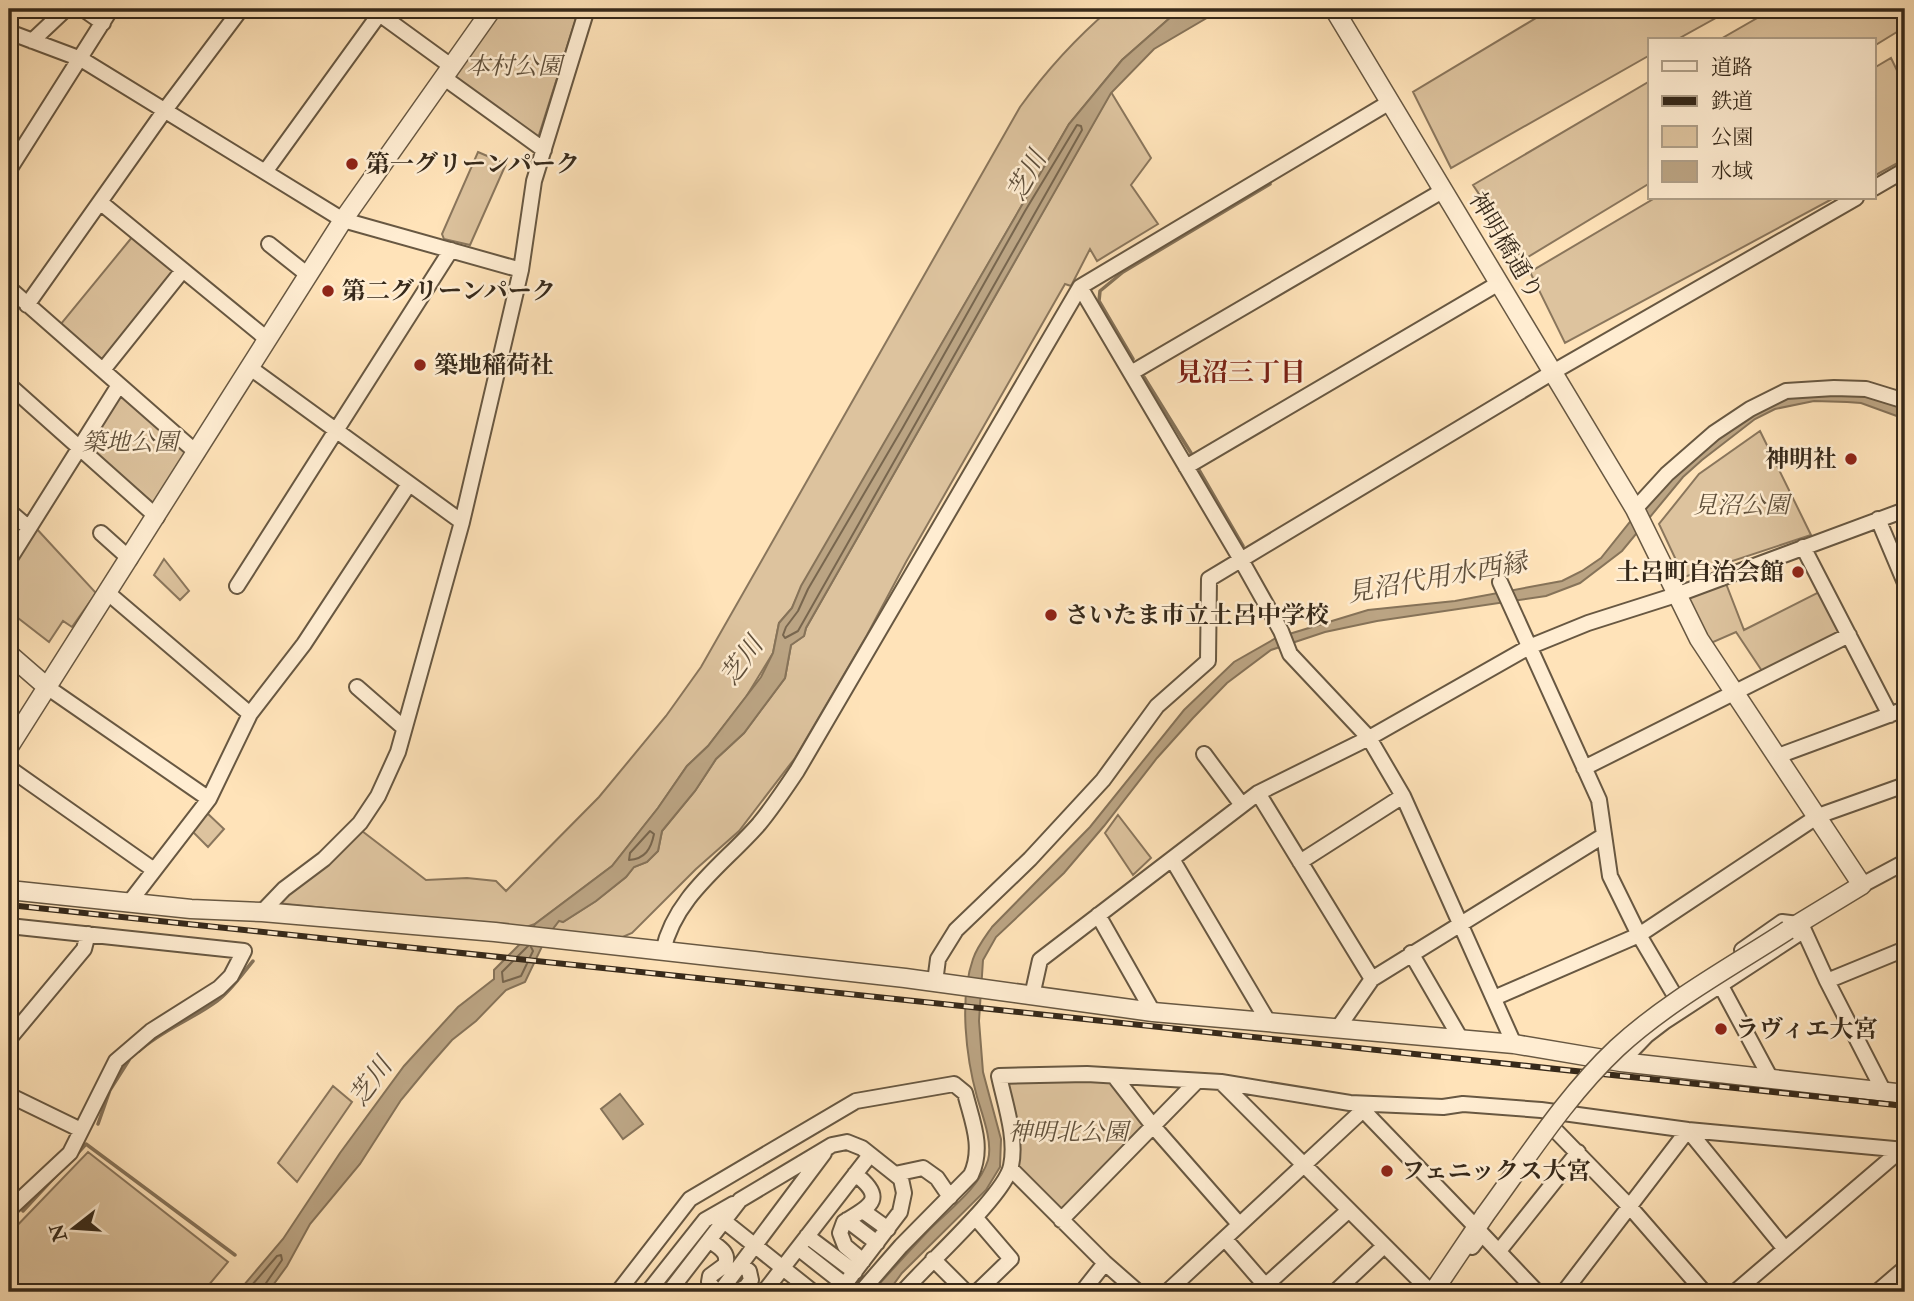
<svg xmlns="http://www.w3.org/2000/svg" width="1914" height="1301" viewBox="0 0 1914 1301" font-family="'IM FELL Double Pica','Noto Serif JP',serif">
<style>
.green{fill:#ddc39e;stroke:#8a765c;stroke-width:2}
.water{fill:#bba483;stroke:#867359;stroke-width:2}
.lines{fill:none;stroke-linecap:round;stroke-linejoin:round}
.shore{stroke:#78664e;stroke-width:2}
.stream{stroke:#867359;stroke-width:3.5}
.minor-casing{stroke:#685842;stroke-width:18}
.tertiary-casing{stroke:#685842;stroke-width:21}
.minor{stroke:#ffedd2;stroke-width:14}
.tertiary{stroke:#ffedd2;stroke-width:18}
.rail-casing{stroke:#36291a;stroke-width:6}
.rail{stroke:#ffedd2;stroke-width:3.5;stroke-dasharray:10;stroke-linecap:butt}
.tertiary-bridge-casing{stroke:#685842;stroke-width:21;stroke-linecap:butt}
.tertiary-bridge{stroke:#ffedd2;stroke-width:18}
.poi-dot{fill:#8f2418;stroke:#ffedd2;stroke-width:2.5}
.labels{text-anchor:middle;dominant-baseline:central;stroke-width:5;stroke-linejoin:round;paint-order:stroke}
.park-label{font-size:24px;font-style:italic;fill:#60503b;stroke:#ffedd2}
.poi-label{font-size:24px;font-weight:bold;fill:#36291a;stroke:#ffedd2;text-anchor:start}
.street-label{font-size:24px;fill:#36291a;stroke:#ffedd2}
.water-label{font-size:26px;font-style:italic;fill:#5e4e3a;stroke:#ffedd2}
.neighbourhood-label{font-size:26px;font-weight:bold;fill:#7a1f14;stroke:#ffedd2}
</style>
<rect width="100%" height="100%" fill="#ffe3b9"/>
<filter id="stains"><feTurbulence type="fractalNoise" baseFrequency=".00286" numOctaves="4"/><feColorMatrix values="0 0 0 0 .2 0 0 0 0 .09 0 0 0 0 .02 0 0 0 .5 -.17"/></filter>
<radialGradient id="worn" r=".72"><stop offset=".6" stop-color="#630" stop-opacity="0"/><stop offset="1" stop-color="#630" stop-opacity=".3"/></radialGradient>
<path class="green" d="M 499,9 L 579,9 L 538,138 L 451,77 Z
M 1110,9 L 1180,9 L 1122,60 L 1069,124 L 802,586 L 792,608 L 779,623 L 773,653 L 746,697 L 708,746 L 687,766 L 658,808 L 612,866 L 535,924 L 523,928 L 277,903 L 362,831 L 426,880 L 467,878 L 496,881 L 506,891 L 599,797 L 666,716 L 701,667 L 1020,107 C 1046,71 1076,38 1110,9 Z
M 1551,9 L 1732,9 L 1676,40 L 1650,40 L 1650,55 L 1451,168 L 1413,92 Z
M 1773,9 L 1905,9 L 1905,27 L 1874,46 L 1874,40 L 1719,40 Z
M 1891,58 L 1905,87 L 1905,159 L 1874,176 L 1874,68 Z
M 1650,81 L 1650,183 L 1523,260 L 1473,185 Z
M 1111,92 L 1151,158 L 1131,185 L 1158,224 L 1097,261 L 1090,249 L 1071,286 L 1065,284 L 906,562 L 867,635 L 795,758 L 739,831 L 696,869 L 632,933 L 618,939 L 551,931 L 559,920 L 563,922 L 596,901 L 626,877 L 634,867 L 647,862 L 658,851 L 662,831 L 695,791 L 716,759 L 744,733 L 785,678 L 791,645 L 804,636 L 806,628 Z
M 478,152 L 506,164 L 470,245 L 444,239 L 442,234 Z
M 1655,198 L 1834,198 L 1565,343 L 1530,272 Z
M 133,236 L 176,272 L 102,360 L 60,325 Z
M 122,393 L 188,454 L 154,504 L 88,447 Z
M 1760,431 L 1811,535 L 1684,577 L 1659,524 L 1699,474 Z
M 35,527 L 96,593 L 72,627 L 63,621 L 49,642 L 9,611 L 9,567 Z
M 164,559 L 189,591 L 180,600 L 154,575 Z
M 1725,581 L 1744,630 L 1823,590 L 1843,632 L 1764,674 L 1736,632 L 1711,643 L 1688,598 L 1691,592 Z
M 206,812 L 224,829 L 208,847 L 191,830 Z
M 1118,815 L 1151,858 L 1133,875 L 1105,833 Z
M 999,1076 L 1114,1076 L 1153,1126 L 1061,1220 L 1011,1169 Z
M 333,1086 L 352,1102 L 297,1182 L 278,1163 Z
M 88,1152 L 228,1262 L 203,1292 L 9,1292 L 9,1234 Z"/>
<path class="water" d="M 1180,9 L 1222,9 L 1154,49 L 1111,93 L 806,628 L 804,636 L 791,645 L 785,678 L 744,733 L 716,759 L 695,791 L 662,831 L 658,851 L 647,862 L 634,867 L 626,877 L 596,901 L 563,922 L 559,921 L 546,938 L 525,982 L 506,990 L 476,1021 L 452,1040 L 430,1065 L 401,1100 L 360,1164 L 310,1224 L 287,1266 L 268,1292 L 238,1292 L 283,1239 L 340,1153 L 404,1066 L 458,1007 L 494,979 L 494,970 L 528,936 L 535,924 L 612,866 L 658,808 L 687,766 L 708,746 L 761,677 L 773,653 L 779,623 L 792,608 L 801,586 L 1069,124 L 1122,60 Z
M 1798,394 L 1864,395 L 1905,407 L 1905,419 L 1861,403 L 1847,402 L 1814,401 L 1775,409 L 1755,419 L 1702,460 L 1683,477 L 1622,551 L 1580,583 L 1546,596 L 1377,621 L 1325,632 L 1271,650 L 1227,683 L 1193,718 L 1157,758 L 1104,826 L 1064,873 L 996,937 L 983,960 L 979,1021 L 983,1072 L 1001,1139 L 1000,1167 L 986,1190 L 902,1273 L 888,1292 L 872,1292 C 891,1271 910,1250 930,1229 C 949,1210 980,1187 988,1160 C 993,1142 982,1114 977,1097 C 966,1057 959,999 973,959 C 977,947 985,937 992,927 L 1090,827 L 1184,710 L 1234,662 L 1276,638 L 1368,610 L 1455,601 L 1562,581 L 1582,571 L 1601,558 L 1645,503 L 1667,480 L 1748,413 Z
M 620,1094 L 643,1124 L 623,1139 L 601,1109 Z"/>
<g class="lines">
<path class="shore" d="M 1077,125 L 1081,126 L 1082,130 L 798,631 L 785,638 L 783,635 L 786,627 L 798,611 L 808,589 L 902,429 L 1025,211 Z
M 650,831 L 654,834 C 651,849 645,859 629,860 L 630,853 Z
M 528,946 L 502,972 L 503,982 L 521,976 L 533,951 L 531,947
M 246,1292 L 277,1256 L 281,1255 L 282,1260 L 264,1286 L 263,1292"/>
<path class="stream" d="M 1133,359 L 1099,301 L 1100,291 L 1123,272 L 1270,184
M 1144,377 L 1191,453
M 1199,470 L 1243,546
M 139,1051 C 162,1030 191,1020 217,1001 C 231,991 242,974 253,961
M 98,1124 L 110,1090 L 129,1060
M 77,1154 L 86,1144 L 235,1255
M 23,1211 L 62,1169
M 9,1221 L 14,1217"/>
<defs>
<path id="minor" d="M 83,9 L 103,23
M 374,10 L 451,66
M 9,32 L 81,59 L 343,220 L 521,270
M 32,41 L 66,9
M 443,77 L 544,150
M 9,170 L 111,9
M 265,172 L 383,9
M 1874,188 L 1905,170
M 100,202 L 267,339
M 269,244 L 308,275
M 1080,287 L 1240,558 L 1281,631 L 1290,654 L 1369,738 L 1403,796 L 1514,1044
M 9,288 L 197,453
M 27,305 L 165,110 L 241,9
M 249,367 L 462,522
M 103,370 L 183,270
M 1131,373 L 1444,190
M 9,385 L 157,517
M 1186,467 L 1499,283
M 1635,509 L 1667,474 L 1714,433 L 1750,409 L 1786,391 L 1834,388 L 1866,389 L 1905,401
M 9,511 L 29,528
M 1878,519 L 1905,583
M 101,533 L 130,559
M 1803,547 L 1890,715
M 9,560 L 119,385
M 1500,582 L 1599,800 L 1610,876 L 1639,935 L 1675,996
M 237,586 L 451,250
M 108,593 L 250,714
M 47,687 L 209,799
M 357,687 L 404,728
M 1204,754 L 1242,805
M 1778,756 L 1905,709
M 9,768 L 154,870
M 1584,768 L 1849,635
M 1258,793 L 1372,979
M 1172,859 L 1269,1023
M 1300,862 L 1403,796
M 1862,885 L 1905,862
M 129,903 L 209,799 L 250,714 L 304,644 L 409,484
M 262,912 L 284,889 L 324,859 L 360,823 L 378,796 L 398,752 L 462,522 L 521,270 L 534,181 L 587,9
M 1098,915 L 1153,1012
M 1801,924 L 1827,981 L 1884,1092
M 9,926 L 244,951 L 231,976 L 219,988 L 151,1031 L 116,1061 L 70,1153 L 9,1210
M 1742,950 L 1782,922 L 1798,924
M 663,951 C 675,896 724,864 759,824 C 773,807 785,789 797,771 L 1080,287 L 1390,102
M 1411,953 L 1462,1041
M 1827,981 L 1905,949
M 935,982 L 938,959 L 956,930 L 1030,859 L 1103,780 L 1157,706 L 1208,661 L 1209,579 L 1553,372 L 1856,198
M 1720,984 L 1771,1079
M 1032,996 L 1040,960 L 1258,793 L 1369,738 L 1529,647 L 1588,623 L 1676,595 L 1905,510
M 1494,998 L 1639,935 L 1818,816 L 1905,785
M 1338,1028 L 1372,979 L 1603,836
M 9,1039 L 84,949 L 88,934
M 1621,1062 L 1647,1035 L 1664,1022 L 1803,931
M 1114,1076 L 1153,1126 L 1239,1224
M 1221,1082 L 1431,1292
M 9,1095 L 81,1130
M 1363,1110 L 1471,1222
M 1556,1131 L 1630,1207 L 1704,1292
M 1011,1169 L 1105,1263 L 1138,1292
M 855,1174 C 888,1199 869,1207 844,1222 L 840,1233 L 845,1246 L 863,1261
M 895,1174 L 923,1168 L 937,1178 L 950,1197
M 863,1211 L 888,1229
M 975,1217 L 1011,1259 L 977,1292
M 847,1220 L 877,1243
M 1061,1220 L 1197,1081
M 724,1221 L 813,1292
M 807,1236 L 855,1272
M 1225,1239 L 1270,1291
M 709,1240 C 718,1247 730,1252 725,1265 L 710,1276 L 709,1282 L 716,1292
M 1472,1247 L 1482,1234 L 1537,1292
M 798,1248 L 845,1285
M 1499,1251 L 1578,1152
M 933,1259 L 966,1292
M 1265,1286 L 1349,1210
M 618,1292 L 690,1199 L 856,1101 L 954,1084 L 965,1093 C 972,1121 984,1147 971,1175 L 901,1246 L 861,1292
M 648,1292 L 705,1220 L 733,1204
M 669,1292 L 740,1200 L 832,1145 L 847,1142 L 862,1148 L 901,1179 L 904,1193 L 900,1212 L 839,1292
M 720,1292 L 824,1153
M 736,1292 L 746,1287 L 751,1280 L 749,1271 L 741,1265
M 764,1292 L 870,1155
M 903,1292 C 926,1265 1005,1195 1011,1166 C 1017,1138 1005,1104 999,1076 L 1087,1074 L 1221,1082 L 1350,1103 L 1443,1107 L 1463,1104 L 1541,1110 L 1688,1130 L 1905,1150
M 1082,1292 L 1105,1263
M 1167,1292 L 1363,1110 L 1367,1104
M 1335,1292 L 1384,1246
M 1564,1292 L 1688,1130 L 1785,1249
M 1735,1292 L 1902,1149
M 1877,1292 L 1905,1268"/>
<path id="tertiary" d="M 1334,9 L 1635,509 L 1699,639 L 1862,885 L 1788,930
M 9,654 L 47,687
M 9,747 L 343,220 L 492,9
M 9,890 L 191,909 L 262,912 L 495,932 L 905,978 L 1153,1012 L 1514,1044 L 1621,1062 L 1905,1094
M 1433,1292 L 1485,1215"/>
</defs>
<use href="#minor" class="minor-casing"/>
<use href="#tertiary" class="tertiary-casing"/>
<use href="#minor" class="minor"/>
<use href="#tertiary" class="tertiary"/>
<defs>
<path id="rail" d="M 9,905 L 1905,1106"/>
</defs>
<use href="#rail" class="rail-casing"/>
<use href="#rail" class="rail"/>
<defs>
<path id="tertiary-bridge" d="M 1485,1215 C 1527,1158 1566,1096 1617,1048 C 1668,1001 1731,967 1788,930"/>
</defs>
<use href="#tertiary-bridge" class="tertiary-bridge-casing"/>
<use href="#tertiary-bridge" class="tertiary-bridge"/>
</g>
<g class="poi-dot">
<circle cx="352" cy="164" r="7"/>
<circle cx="328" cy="291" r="7"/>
<circle cx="420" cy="365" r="7"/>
<circle cx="1851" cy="459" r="7"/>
<circle cx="1798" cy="572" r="7"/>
<circle cx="1051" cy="615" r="7"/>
<circle cx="1721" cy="1029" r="7"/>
<circle cx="1387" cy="1171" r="7"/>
</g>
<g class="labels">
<g class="park-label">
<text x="514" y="66">本村公園</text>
<text x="130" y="442">築地公園</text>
<text x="1741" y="505">見沼公園</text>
<text x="1068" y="1132">神明北公園</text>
</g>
<g class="poi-label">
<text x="366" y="164">第一グリーンパーク</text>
<text x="342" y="291">第二グリーンパーク</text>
<text x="434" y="365">築地稲荷社</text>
<text x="1837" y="459" text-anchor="end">神明社</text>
<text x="1784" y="572" text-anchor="end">土呂町自治会館</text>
<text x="1065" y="615">さいたま市立土呂中学校</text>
<text x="1735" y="1029">ラヴィエ大宮</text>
<text x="1401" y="1171">フェニックス大宮</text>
</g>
<g class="street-label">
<text transform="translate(1506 246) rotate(59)">神明橋通り</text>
</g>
<g class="water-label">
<text transform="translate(1027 176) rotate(-61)">芝川</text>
<text transform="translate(1437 578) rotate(-10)">見沼代用水西縁</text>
<text transform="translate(742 661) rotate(-54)">芝川</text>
<text transform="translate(371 1082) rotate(-54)">芝川</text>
</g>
<g class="neighbourhood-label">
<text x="1241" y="373">見沼三丁目</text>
</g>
</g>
<rect width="1914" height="1301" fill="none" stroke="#ffe3b9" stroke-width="35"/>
<rect x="10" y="10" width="1893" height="1280" fill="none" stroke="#36291a" stroke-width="3.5"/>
<rect x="18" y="18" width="1879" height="1266" fill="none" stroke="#36291a" stroke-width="2"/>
<rect x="1648" y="38" width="228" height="161" fill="#ffedd2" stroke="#af9f88" stroke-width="2"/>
<rect x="1662" y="61" width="35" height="10" fill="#ffedd2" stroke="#af9f88" stroke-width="2"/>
<text x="1711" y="74" font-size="21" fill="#36291a">道路</text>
<rect x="1662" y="96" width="35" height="10" fill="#36291a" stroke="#af9f88" stroke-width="2"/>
<text x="1711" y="108" font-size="21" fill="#36291a">鉄道</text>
<rect x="1662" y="126" width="35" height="21" fill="#ddc39e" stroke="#af9f88" stroke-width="2"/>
<text x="1711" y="144" font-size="21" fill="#36291a">公園</text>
<rect x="1662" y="161" width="35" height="21" fill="#bba483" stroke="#af9f88" stroke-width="2"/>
<text x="1711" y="178" font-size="21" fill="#36291a">水域</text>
<g transform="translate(74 1228) rotate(253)" stroke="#ffedd2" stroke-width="5" paint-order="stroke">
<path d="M0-5L12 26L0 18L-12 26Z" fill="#36291a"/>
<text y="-10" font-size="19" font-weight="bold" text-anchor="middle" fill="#36291a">N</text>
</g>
<rect width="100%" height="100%" filter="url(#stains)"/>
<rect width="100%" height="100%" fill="url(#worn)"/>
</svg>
